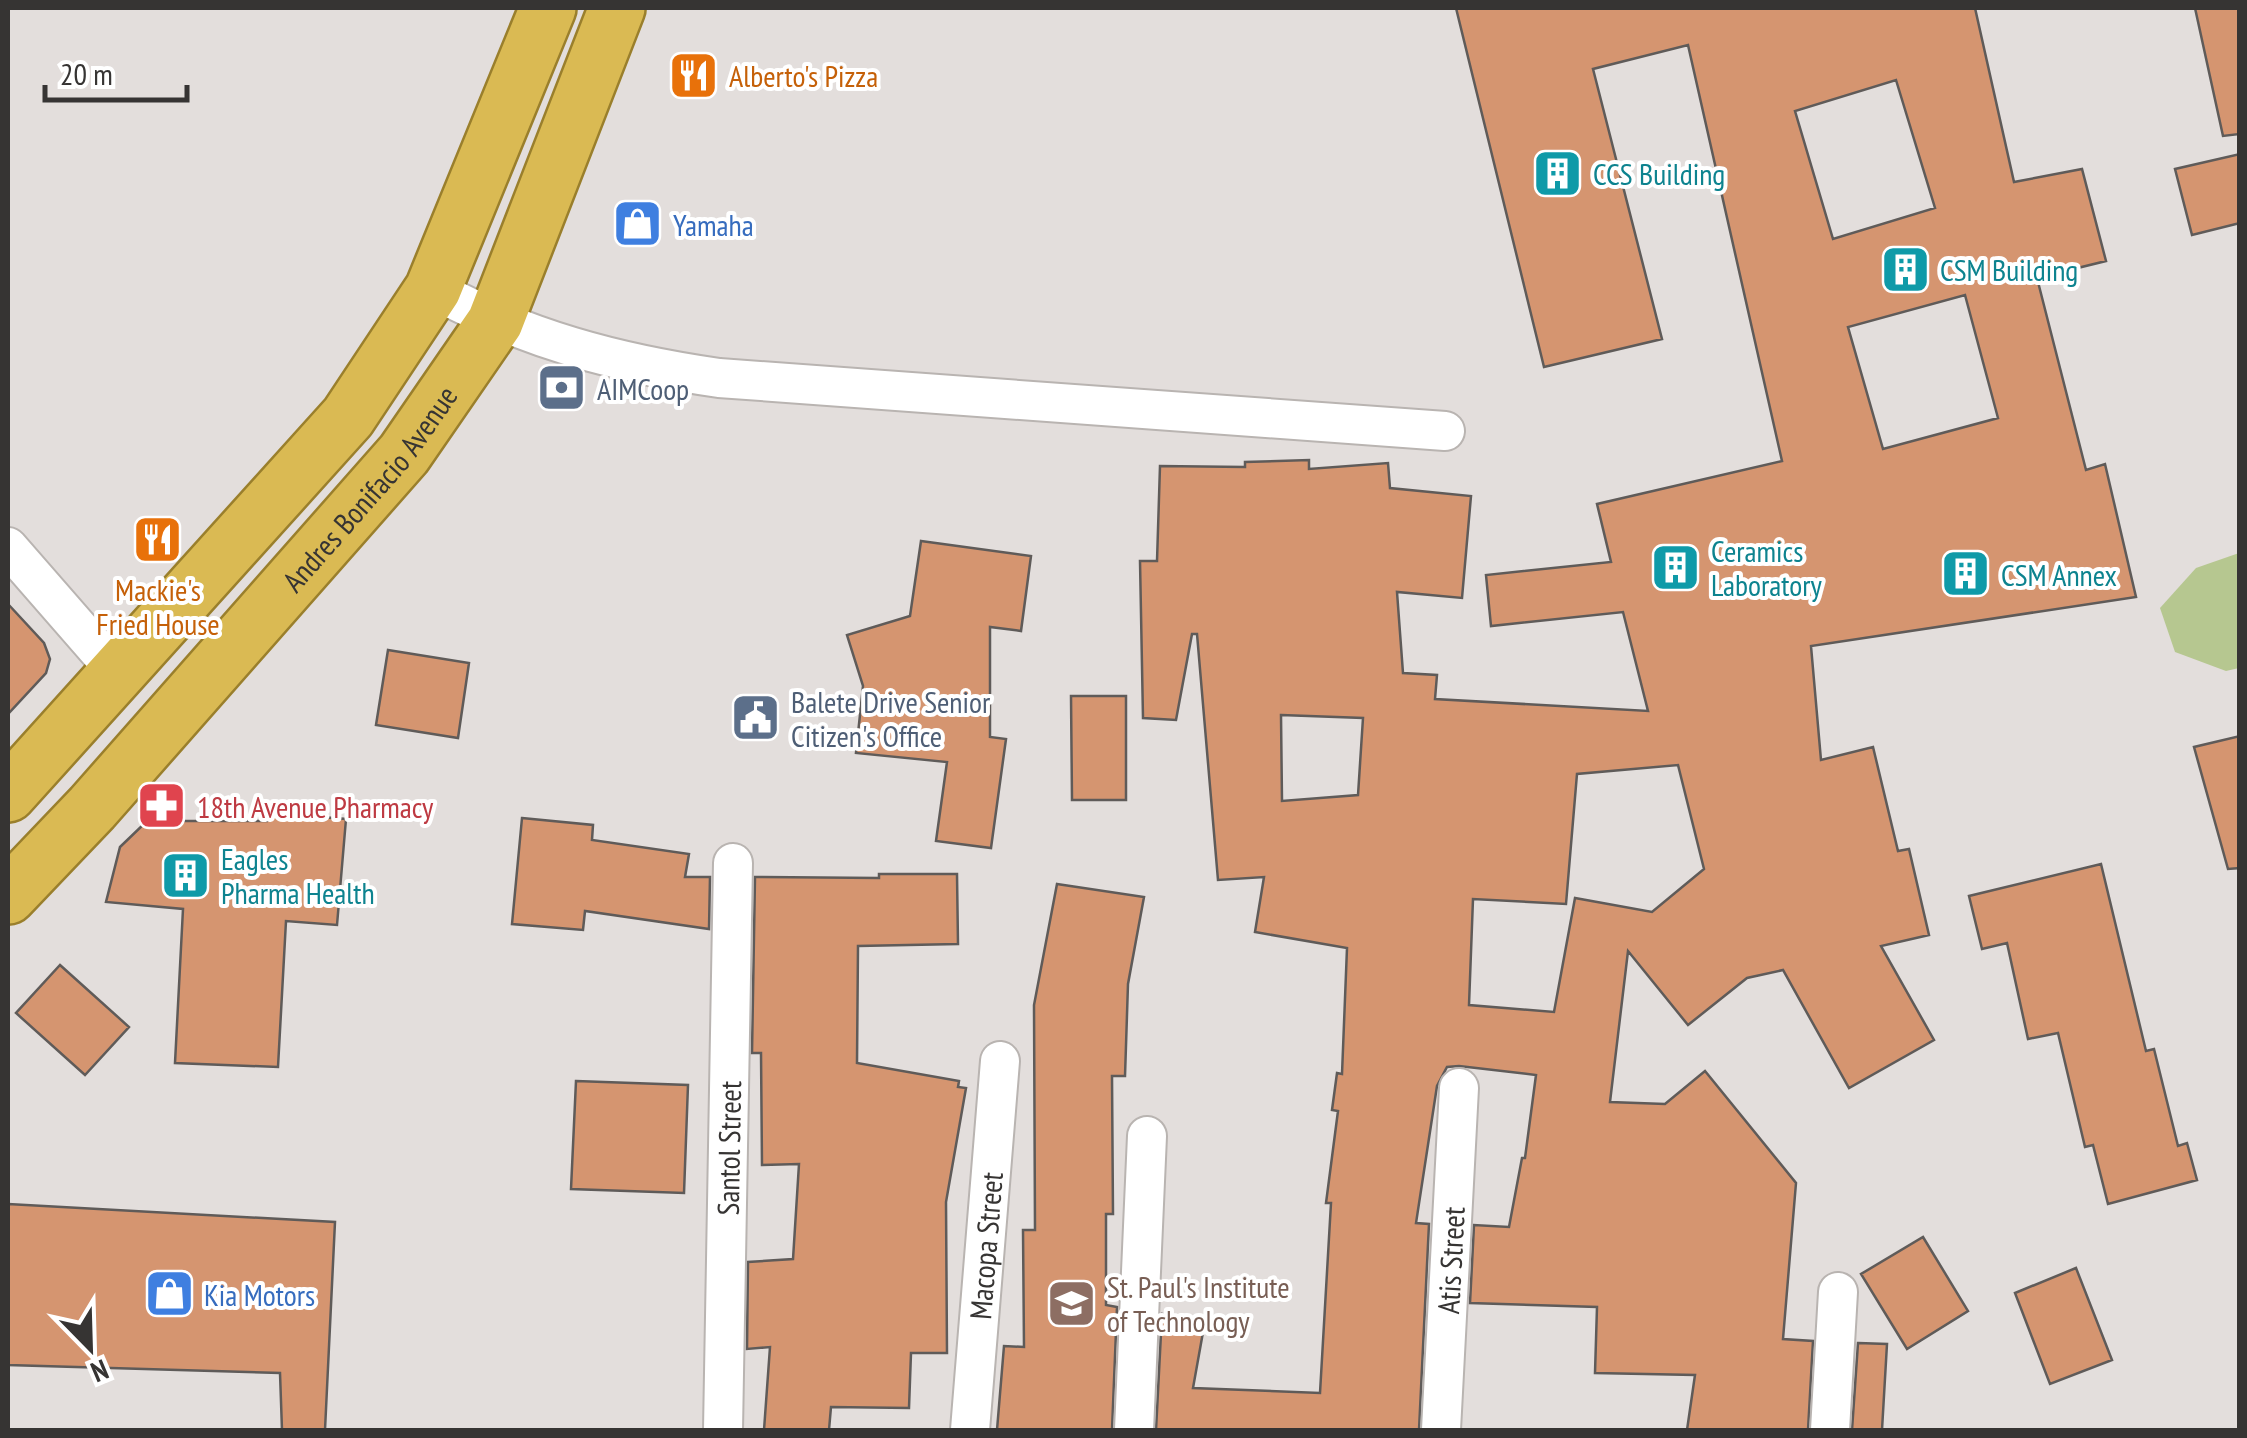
<svg xmlns="http://www.w3.org/2000/svg" width="2247" height="1438" viewBox="0 0 2247 1438" font-family="'PT Sans Narrow',sans-serif">
<style>
.green{fill:#b6c790}
.building{fill:#d59570;stroke:#5f5b59;stroke-width:2.5;fill-rule:evenodd}
.lines{fill:none;stroke-linecap:round;stroke-linejoin:round}
.minor-casing{stroke:#b9b4b1;stroke-width:42}
.trunk-casing{stroke:#9a7f2c;stroke-width:60}
.minor{stroke:#fff;stroke-width:38}
.trunk{stroke:#daba53;stroke-width:55}
.labels{text-anchor:middle;dominant-baseline:central;stroke-width:8;stroke-linejoin:round;paint-order:stroke}
.food-label{font-size:30px;fill:#c56008;stroke:#fff;text-anchor:start}
.culture-label{font-size:30px;fill:#0d838f;stroke:#fff;text-anchor:start}
.shop-label{font-size:30px;fill:#366cbe;stroke:#fff;text-anchor:start}
.service-label{font-size:30px;fill:#4e5e75;stroke:#fff;text-anchor:start}
.street-label{font-size:30px;fill:#363433;stroke:#fff}
.health-label{font-size:30px;fill:#be3a42;stroke:#fff;text-anchor:start}
.education-label{font-size:30px;fill:#785e54;stroke:#fff;text-anchor:start}
</style>
<rect width="100%" height="100%" fill="#e3dedc"/>
<path class="green" d="M 2239,553 L 2239,668 L 2226,671 L 2175,652 L 2160,608 L 2196,568 Z"/>
<path class="building" d="M 1456,8 L 1975,8 L 2014,182 L 2082,169 L 2106,261 L 2037,278 L 2086,470 L 2105,464 L 2136,597 L 1811,646 L 1821,760 L 1873,747 L 1898,851 L 1909,849 L 1929,935 L 1881,946 L 1934,1040 L 1849,1088 L 1783,970 L 1747,978 L 1688,1025 L 1628,951 L 1610,1102 L 1665,1104 L 1705,1071 L 1796,1183 L 1783,1339 L 1813,1341 L 1808,1430 L 1687,1430 L 1695,1375 L 1595,1373 L 1597,1307 L 1470,1303 L 1474,1225 L 1509,1227 L 1522,1158 L 1525,1158 L 1536,1075 L 1459,1066 L 1447,1067 L 1437,1086 L 1416,1223 L 1429,1224 L 1419,1430 L 1156,1430 L 1162,1314 L 1205,1321 L 1193,1388 L 1320,1393 L 1331,1203 L 1326,1203 L 1338,1111 L 1332,1110 L 1337,1073 L 1342,1074 L 1347,948 L 1255,932 L 1264,877 L 1218,880 L 1197,634 L 1192,634 L 1176,720 L 1143,718 L 1140,561 L 1157,561 L 1160,466 L 1245,467 L 1245,462 L 1309,460 L 1309,469 L 1388,463 L 1390,488 L 1471,496 L 1462,598 L 1397,592 L 1403,673 L 1437,675 L 1435,699 L 1648,711 L 1623,612 L 1491,626 L 1486,575 L 1611,562 L 1597,504 L 1782,461 L 1688,45 L 1593,69 L 1662,339 L 1544,367 ZM 1896,80 L 1935,208 L 1833,239 L 1795,111 ZM 1965,295 L 1998,418 L 1883,449 L 1848,327 ZM 1281,715 L 1363,718 L 1358,795 L 1282,801 ZM 1678,765 L 1704,869 L 1652,912 L 1575,898 L 1554,1012 L 1469,1005 L 1473,899 L 1566,904 L 1577,774 Z
M 2195,8 L 2240,8 L 2240,134 L 2223,136 Z
M 2240,154 L 2240,223 L 2192,235 L 2175,169 Z
M 921,541 L 1031,556 L 1021,631 L 990,627 L 990,737 L 1006,739 L 991,848 L 936,841 L 947,762 L 856,753 L 863,686 L 847,635 L 910,616 Z
M 8,604 L 44,643 L 50,659 L 46,673 L 8,714 Z
M 388,650 L 469,663 L 458,738 L 376,725 Z
M 1071,696 L 1126,696 L 1126,800 L 1072,800 Z
M 2240,736 L 2240,868 L 2228,869 L 2194,747 Z
M 268,813 L 346,819 L 337,925 L 286,921 L 278,1067 L 175,1063 L 183,909 L 106,902 L 120,847 L 147,821 L 267,821 Z
M 522,818 L 593,825 L 592,840 L 689,854 L 685,877 L 710,877 L 709,929 L 585,911 L 583,930 L 512,924 Z
M 2101,864 L 2146,1051 L 2154,1049 L 2178,1146 L 2187,1143 L 2197,1180 L 2108,1204 L 2093,1145 L 2085,1147 L 2058,1033 L 2028,1039 L 2007,943 L 1982,949 L 1969,896 Z
M 879,874 L 957,874 L 958,944 L 858,946 L 857,1063 L 959,1081 L 958,1087 L 966,1088 L 946,1202 L 947,1353 L 911,1353 L 909,1408 L 831,1407 L 829,1430 L 764,1430 L 770,1347 L 747,1349 L 748,1262 L 793,1259 L 799,1164 L 762,1165 L 761,1053 L 752,1053 L 755,877 L 879,878 Z
M 1057,884 L 1144,897 L 1128,984 L 1125,1076 L 1112,1076 L 1113,1214 L 1106,1214 L 1106,1305 L 1117,1307 L 1112,1430 L 997,1430 L 1004,1346 L 1024,1347 L 1023,1230 L 1035,1230 L 1034,1005 Z
M 60,965 L 129,1027 L 85,1075 L 16,1013 Z
M 576,1081 L 688,1085 L 684,1193 L 571,1189 Z
M 8,1204 L 335,1222 L 325,1430 L 282,1430 L 280,1373 L 8,1365 Z
M 1923,1237 L 1968,1311 L 1907,1349 L 1861,1274 Z
M 2076,1268 L 2112,1360 L 2050,1384 L 2015,1293 Z
M 1858,1343 L 1887,1344 L 1882,1430 L 1852,1430 Z"/>
<g class="lines">
<defs>
<g id="minor">
<path d="M 433,289 C 526,339 615,363 719,378 L 1445,431"/>
<path d="M 8,547 L 117,672"/>
<path id="s1" d="M 723,1430 L 733,863"/>
<path id="s2" d="M 970,1430 L 1000,1061"/>
<path d="M 1134,1430 L 1147,1136"/>
<path id="s3" d="M 1441,1430 L 1459,1088"/>
<path d="M 1830,1430 L 1838,1292"/>
</g>
<g id="trunk">
<path d="M 8,794 L 348,417 L 433,289 L 548,8"/>
<path id="s4" d="M 8,896 L 92,808 L 404,454 L 495,322 L 617,8"/>
</g>
</defs>
<use href="#minor" class="minor-casing"/>
<use href="#trunk" class="trunk-casing"/>
<use href="#minor" class="minor"/>
<use href="#trunk" class="trunk"/>
</g>
<defs>
<symbol id="restaurant-square" viewBox="-11 -11 22 22"><rect x="-9" y="-9" width="18" height="18" rx="4" fill="#e8710a" stroke="#fff"/><path d="M-5-6h1v4h1v-4h1v4h1v-4h1v5L-1.5 .5V6h-2V.5L-5-1ZM5-6V6H3V1.5H1.5Q1.5-4 5-6Z" fill="#fff"/></symbol>
<symbol id="building-square" viewBox="-11 -11 22 22"><rect x="-9" y="-9" width="18" height="18" rx="4" fill="#0f9aa8" stroke="#fff"/><path d="M-4-6H4V6H1V3H-1V6H-4ZM-2.5-4.3h1.7v1.8h-1.7ZM.8-4.3h1.7v1.8H.8ZM-2.5-1h1.7V.8h-1.7ZM.8-1h1.7V.8H.8Z" fill="#fff"/></symbol>
<symbol id="shop-square" viewBox="-11 -11 22 22"><rect x="-9" y="-9" width="18" height="18" rx="4" fill="#3f7fe0" stroke="#fff"/><path d="M-5-2.5h2.3a2.7 3.5 0 0 1 5.4 0H5L5.5 6h-11ZM-1.5-2.5h3a1.5 2.3 0 0 0-3 0Z" fill="#fff"/></symbol>
<symbol id="bank-square" viewBox="-11 -11 22 22"><rect x="-9" y="-9" width="18" height="18" rx="4" fill="#5c6f8a" stroke="#fff"/><path d="M-6-4H6V4H-6ZM0-2.3a2.3 2.3 0 1 0 0 4.6a2.3 2.3 0 1 0 0-4.6Z" fill="#fff"/></symbol>
<symbol id="civic-square" viewBox="-11 -11 22 22"><rect x="-9" y="-9" width="18" height="18" rx="4" fill="#5c6f8a" stroke="#fff"/><path d="M-.6-6.5H3V-4.5H.6V-3L4-1V1h2V6H-6V1h2V-1L-.6-3ZM-1.2 2.5V6h2.4V2.5Z" fill="#fff"/></symbol>
<symbol id="pharmacy-square" viewBox="-11 -11 22 22"><rect x="-9" y="-9" width="18" height="18" rx="4" fill="#e0444e" stroke="#fff"/><path d="M-2-6h4v4h4v4h-4v4h-4v-4h-4v-4h4Z" fill="#fff"/></symbol>
<symbol id="university-square" viewBox="-11 -11 22 22"><rect x="-9" y="-9" width="18" height="18" rx="4" fill="#8d6e63" stroke="#fff"/><path d="M0-5L7-2L0 1L-7-2ZM-4 1L0 2.5L4 1V4Q0 6-4 4Z" fill="#fff"/></symbol>
</defs>
<g fill-rule="evenodd">
<use href="#restaurant-square" x="666" y="48" width="55" height="55"/>
<use href="#building-square" x="1530" y="146" width="55" height="55"/>
<use href="#shop-square" x="610" y="196" width="55" height="55"/>
<use href="#building-square" x="1878" y="242" width="55" height="55"/>
<use href="#bank-square" x="534" y="360" width="55" height="55"/>
<use href="#restaurant-square" x="130" y="512" width="55" height="55"/>
<use href="#building-square" x="1648" y="540" width="55" height="55"/>
<use href="#building-square" x="1938" y="546" width="55" height="55"/>
<use href="#civic-square" x="728" y="690" width="55" height="55"/>
<use href="#pharmacy-square" x="134" y="778" width="55" height="55"/>
<use href="#building-square" x="158" y="848" width="55" height="55"/>
<use href="#shop-square" x="142" y="1266" width="55" height="55"/>
<use href="#university-square" x="1044" y="1276" width="55" height="55"/>
</g>
<g class="labels">
<g class="food-label">
<text x="729" y="75">Alberto's Pizza</text>
<text x="158" y="589" text-anchor="middle">Mackie's<tspan x="158" dy="34">Fried House</tspan></text>
</g>
<g class="culture-label">
<text x="1593" y="173">CCS Building</text>
<text x="1940" y="269">CSM Building</text>
<text x="1711" y="550">Ceramics<tspan x="1711" dy="34">Laboratory</tspan></text>
<text x="2001" y="574">CSM Annex</text>
<text x="221" y="858">Eagles<tspan x="221" dy="34">Pharma Health</tspan></text>
</g>
<g class="shop-label">
<text x="673" y="224">Yamaha</text>
<text x="204" y="1294">Kia Motors</text>
</g>
<g class="service-label">
<text x="597" y="388">AIMCoop</text>
<text x="791" y="701">Balete Drive Senior<tspan x="791" dy="34">Citizen's Office</tspan></text>
</g>
<g class="street-label">
<text stroke="none"><textPath href="#s4" startOffset="545">Andres Bonifacio Avenue</textPath></text>
<text stroke="none"><textPath href="#s1" startOffset="282">Santol Street</textPath></text>
<text stroke="none"><textPath href="#s2" startOffset="185">Macopa Street</textPath></text>
<text stroke="none"><textPath href="#s3" startOffset="170">Atis Street</textPath></text>
</g>
<g class="health-label">
<text x="197" y="806">18th Avenue Pharmacy</text>
</g>
<g class="education-label">
<text x="1107" y="1286">St. Paul's Institute<tspan x="1107" dy="34">of Technology</tspan></text>
</g>
</g>
<rect width="2247" height="1438" fill="none" stroke="#363433" stroke-width="20"/>
<g transform="translate(90 1348) rotate(157)" stroke="#ffffff" stroke-width="8" paint-order="stroke">
<path d="M0-8L18 38L0 25L-18 38Z" fill="#363433"/>
<text y="-15" font-size="28" font-weight="bold" text-anchor="middle" fill="#363433">N</text>
</g>
<path d="M45 85v15h142v-15" fill="none" stroke="#363433" stroke-width="5"/>
<text x="60" y="85" font-size="30" fill="#363433" stroke="#ffffff" stroke-width="8" paint-order="stroke">20 m</text>
</svg>
